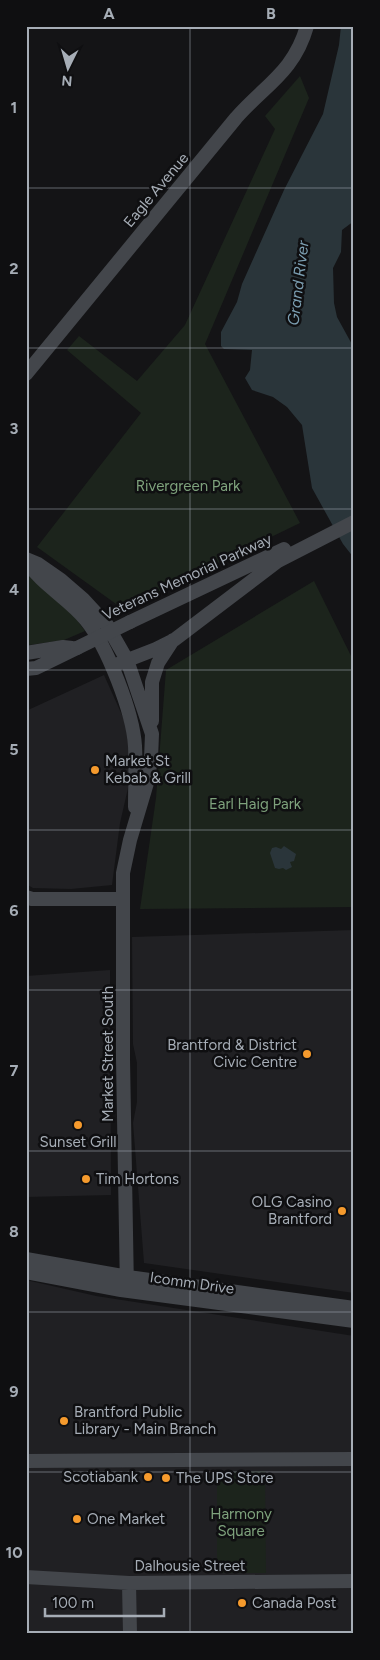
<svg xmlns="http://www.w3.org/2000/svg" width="380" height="1660" viewBox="0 0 380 1660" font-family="Figtree,sans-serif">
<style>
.built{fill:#202023}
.green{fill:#1c241c}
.water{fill:#2a353a}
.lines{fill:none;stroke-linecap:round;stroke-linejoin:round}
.secondary{stroke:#43464b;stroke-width:14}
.secondary-bridge{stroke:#43464b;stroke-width:14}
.grid{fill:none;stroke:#a6adb6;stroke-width:1;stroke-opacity:0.55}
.poi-dot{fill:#f59a2d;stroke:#0f0f11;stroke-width:2}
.labels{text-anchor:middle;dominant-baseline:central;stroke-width:5;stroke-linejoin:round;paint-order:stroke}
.street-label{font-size:15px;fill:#a6adb6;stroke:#0f0f11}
.park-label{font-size:15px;fill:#7ea27c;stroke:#0f0f11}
.poi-label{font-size:15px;fill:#a6adb6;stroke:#0f0f11;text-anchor:start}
.water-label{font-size:16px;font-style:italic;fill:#7c9fb2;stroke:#0f0f11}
.neatline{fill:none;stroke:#a6adb6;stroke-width:2}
.grid-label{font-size:16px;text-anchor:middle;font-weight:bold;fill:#a6adb6}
</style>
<rect width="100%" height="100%" fill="#141416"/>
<path class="built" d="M 104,675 L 126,724 L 131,759 L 128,788 L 120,823 L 112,885 L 71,889 L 33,888 L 26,884 L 26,711 Z
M 354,930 L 354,1293 L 144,1263 L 133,1123 L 137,1102 L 137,1063 L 133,1044 L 132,937 Z
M 110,970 L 111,1195 L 26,1197 L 26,976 Z
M 26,1280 L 96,1296 L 354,1336 L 354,1634 L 26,1634 Z"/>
<path class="green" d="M 300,76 L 309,98 L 205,344 L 300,523 L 123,609 L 37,547 L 141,413 L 67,350 L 79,336 L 137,381 L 185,325 L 275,129 L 265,116 Z
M 26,573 L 74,616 L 85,631 L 64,640 L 29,645 L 29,649 L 26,649 Z
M 314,581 L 354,662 L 354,907 L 140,909 L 156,798 L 166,670 Z
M 265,1471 L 266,1573 L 217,1573 L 217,1472 Z"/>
<path class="water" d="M 341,26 L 354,26 L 354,221 L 342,230 L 341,252 L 333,268 L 334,303 L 337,317 L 354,348 L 354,558 L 343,544 L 312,488 L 302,425 L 287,407 L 273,397 L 252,390 L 245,378 L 250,370 L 252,350 L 224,349 L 221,346 L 221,332 L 237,302 L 242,284 L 284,190 L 323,114 L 339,45 Z
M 284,846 L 296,854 L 294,861 L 290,862 L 292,867 L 286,870 L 283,868 L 279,869 L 275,868 L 270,853 L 272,848 L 276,847 L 281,849 Z"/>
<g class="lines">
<path class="secondary" d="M 26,374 L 236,118 C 265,85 294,72 307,26
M 26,559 L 38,564 L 61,580 L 83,599 L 107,625 L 127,660 L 152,734 L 151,759 L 147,783 L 130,840 L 123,873 L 123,1059 L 127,1290
M 26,561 C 42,585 68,598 86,620 C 107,646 133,712 135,746 C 136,766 135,787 135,807
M 130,622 L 284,549
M 26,653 L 63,647 L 72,648
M 120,663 L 156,649 L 174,640 L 278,561 L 354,522
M 26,669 L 36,668 L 77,648
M 152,721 L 152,682 L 158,663 L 173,640
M 26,897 L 32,899 L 123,899
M 26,1259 L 128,1277 L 354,1308
M 26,1272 L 121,1290 L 354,1321
M 26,1461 L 354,1459
M 26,1577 L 129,1583 L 354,1581
M 129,1583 L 130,1634"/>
<path class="secondary-bridge" d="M 77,648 L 130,622"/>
</g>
<path class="grid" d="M 190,26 L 190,1634M 26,188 L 354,188M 26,348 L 354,348M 26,509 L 354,509M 26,670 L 354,670M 26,830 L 354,830M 26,990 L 354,990M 26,1151 L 354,1151M 26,1312 L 354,1312M 26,1472 L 354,1472"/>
<g class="poi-dot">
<circle cx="95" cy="770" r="5"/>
<circle cx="307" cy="1054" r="5"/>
<circle cx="78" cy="1125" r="5"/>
<circle cx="86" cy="1179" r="5"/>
<circle cx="342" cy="1211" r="5"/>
<circle cx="64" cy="1421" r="5"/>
<circle cx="148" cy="1477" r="5"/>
<circle cx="166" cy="1478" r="5"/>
<circle cx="77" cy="1519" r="5"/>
<circle cx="242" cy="1603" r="5"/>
</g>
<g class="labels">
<g class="street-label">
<text transform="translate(156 190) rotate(-50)">Eagle Avenue</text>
<text transform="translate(187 577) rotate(-25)">Veterans Memorial Parkway</text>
<text transform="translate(108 1054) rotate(-90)">Market Street South</text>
<text transform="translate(192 1283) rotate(8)">Icomm Drive</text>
<text x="190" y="1566">Dalhousie Street</text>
</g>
<g class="park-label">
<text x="188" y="486">Rivergreen Park</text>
<text x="255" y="804">Earl Haig Park</text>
<text x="241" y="1514">Harmony<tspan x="241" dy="17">Square</tspan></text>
</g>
<g class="poi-label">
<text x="105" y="761">Market St<tspan x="105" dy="17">Kebab &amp; Grill</tspan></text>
<text x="297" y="1045" text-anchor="end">Brantford &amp; District<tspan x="297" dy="17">Civic Centre</tspan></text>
<text x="78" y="1142" text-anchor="middle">Sunset Grill</text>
<text x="96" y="1179">Tim Hortons</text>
<text x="332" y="1202" text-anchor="end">OLG Casino<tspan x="332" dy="17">Brantford</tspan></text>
<text x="74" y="1412">Brantford Public<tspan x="74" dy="17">Library - Main Branch</tspan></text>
<text x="138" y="1477" text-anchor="end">Scotiabank</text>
<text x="176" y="1478">The UPS Store</text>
<text x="87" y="1519">One Market</text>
<text x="252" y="1603">Canada Post</text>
</g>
<g class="water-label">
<text transform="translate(298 283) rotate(-83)">Grand River</text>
</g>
</g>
<rect width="380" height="1660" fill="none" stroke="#0f0f11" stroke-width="55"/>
<g transform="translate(68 68) rotate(185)" stroke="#0f0f11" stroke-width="4" paint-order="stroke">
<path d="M0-4L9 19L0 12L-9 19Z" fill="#a6adb6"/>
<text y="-8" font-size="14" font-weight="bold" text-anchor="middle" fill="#a6adb6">N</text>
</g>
<path d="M45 1608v8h119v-8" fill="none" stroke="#a6adb6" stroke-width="2.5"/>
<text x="52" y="1608" font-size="15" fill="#a6adb6" stroke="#0f0f11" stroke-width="4" paint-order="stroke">100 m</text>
<rect x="28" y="28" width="324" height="1604" class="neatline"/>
<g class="grid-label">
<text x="109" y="19">A</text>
<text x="271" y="19">B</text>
<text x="14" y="113">1</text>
<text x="14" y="274">2</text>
<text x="14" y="434">3</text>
<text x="14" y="595">4</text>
<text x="14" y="755">5</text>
<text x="14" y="916">6</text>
<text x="14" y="1076">7</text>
<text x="14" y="1237">8</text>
<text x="14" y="1397">9</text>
<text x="14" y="1558">10</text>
</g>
</svg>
